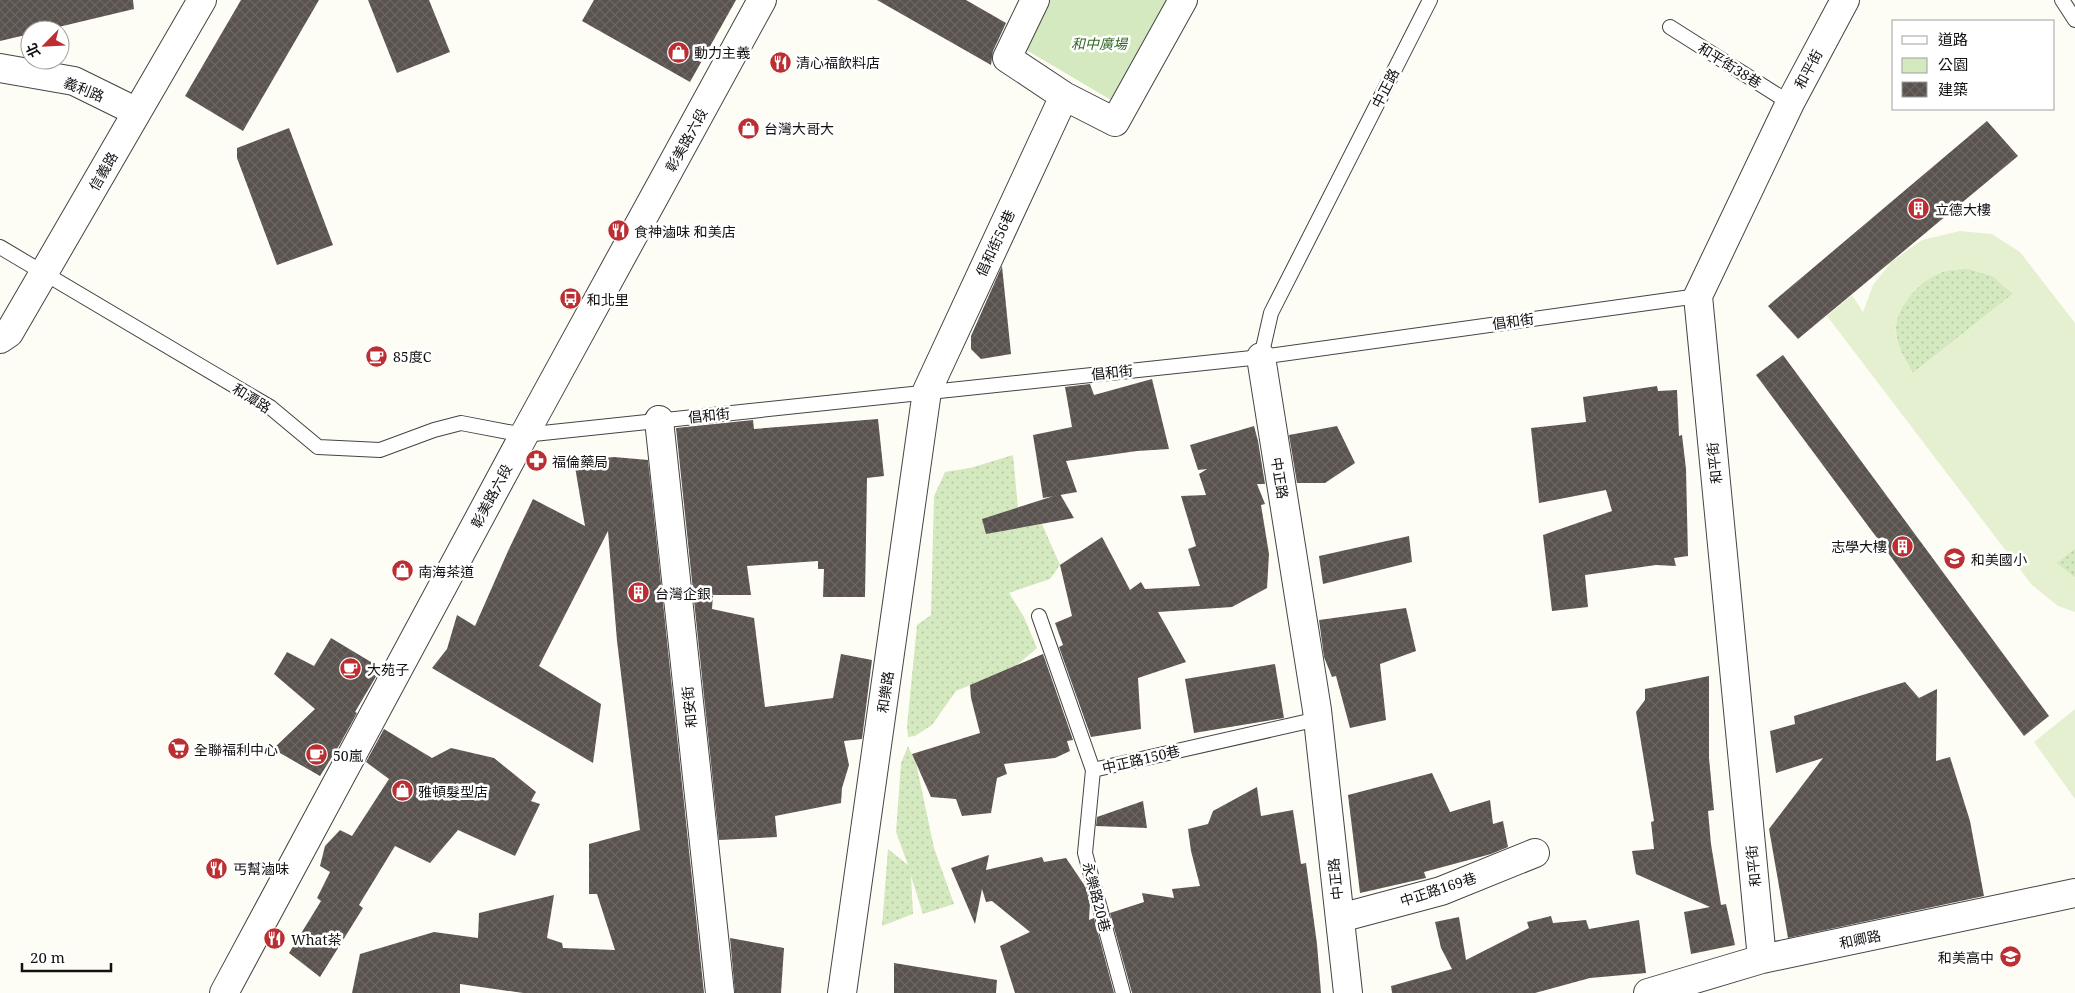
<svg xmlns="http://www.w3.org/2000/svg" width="2075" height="993" viewBox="0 0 2075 993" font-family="'Noto Serif','Noto Sans TC',serif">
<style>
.grass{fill:url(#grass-dots)}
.park{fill:#d4e9bf}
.pitch{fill:#e5f0d1;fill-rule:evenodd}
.building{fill:url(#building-cross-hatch)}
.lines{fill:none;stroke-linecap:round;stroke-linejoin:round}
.service-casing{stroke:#444;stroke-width:16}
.minor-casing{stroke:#444;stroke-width:30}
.tertiary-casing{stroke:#444;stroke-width:30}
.service{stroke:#fff;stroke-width:14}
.minor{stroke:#fff;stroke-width:28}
.tertiary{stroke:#fff;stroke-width:28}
.labels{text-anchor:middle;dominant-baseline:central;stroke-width:5;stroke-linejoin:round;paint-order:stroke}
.park-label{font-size:14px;font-style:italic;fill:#306723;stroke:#fff}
.poi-label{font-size:14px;fill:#111;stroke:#fff;text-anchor:start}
.street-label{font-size:14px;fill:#111;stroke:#fff}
</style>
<defs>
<pattern id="grass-dots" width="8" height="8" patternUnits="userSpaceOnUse" patternTransform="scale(1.25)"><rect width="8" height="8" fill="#d4e9bf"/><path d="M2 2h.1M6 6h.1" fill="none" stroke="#b5c7a3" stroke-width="1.8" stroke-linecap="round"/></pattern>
<pattern id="building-cross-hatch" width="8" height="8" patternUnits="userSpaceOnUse" patternTransform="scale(1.25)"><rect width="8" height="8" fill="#59524e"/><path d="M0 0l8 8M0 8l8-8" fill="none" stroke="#6c6663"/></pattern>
</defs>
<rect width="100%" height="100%" fill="#fefdf5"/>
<path class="grass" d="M 1969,269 L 1993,276 L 2013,294 L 1913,373 C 1904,359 1895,344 1896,326 C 1897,304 1924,276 1946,271 C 1953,269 1962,269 1969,269 Z
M 1013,455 L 1018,508 L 1010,529 L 1042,524 L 1060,565 L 1050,579 L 1009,593 L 1024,617 L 1037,648 L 1017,665 L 956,691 L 932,725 L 915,736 L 908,737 L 907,726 L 917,625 L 931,615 L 934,496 L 945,472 L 970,468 Z
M 2075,548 L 2075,578 L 2056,563 Z
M 908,746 L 916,763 L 934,848 L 954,904 L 923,914 L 911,876 L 913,914 L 882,926 L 888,849 L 908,865 L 896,832 L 901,763 Z"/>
<path class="park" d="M 1041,0 L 1172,0 L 1116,103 L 1018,45 Z"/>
<path class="pitch" d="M 1960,231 L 1992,234 L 2020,252 L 2075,323 L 2075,548 L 2057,563 L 2075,578 L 2075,612 L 2058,606 L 2032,585 L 1827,316 L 1852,295 L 1863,312 L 1873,285 L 1891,262 L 1922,240 ZM 1969,269 L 1993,276 L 2013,294 L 1913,373 C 1904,359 1894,343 1896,326 C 1898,303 1924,276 1946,271 C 1953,269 1962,269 1969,269 Z
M 2075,709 L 2075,799 L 2034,742 Z"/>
<path class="building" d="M 0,0 L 133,0 L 134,9 L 46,30 L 30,30 L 30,34 L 0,41 Z
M 241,0 L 319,0 L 243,131 L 185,96 Z
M 368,0 L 429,0 L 450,52 L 397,73 Z
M 594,0 L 736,0 L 690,82 L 582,21 Z
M 877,0 L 966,0 L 1006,23 L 993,51 L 991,65 Z
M 1987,121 L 2018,156 L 1798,339 L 1768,306 Z
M 289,128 L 333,245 L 277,265 L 237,158 L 237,148 Z
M 1002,266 L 1011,354 L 981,359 L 971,349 L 971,336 Z
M 1783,355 L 2049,716 L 2024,736 L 1756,375 Z
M 1152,379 L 1169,449 L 1137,451 L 1066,461 L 1077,492 L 1043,498 L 1033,435 L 1072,427 L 1065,387 L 1090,384 L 1094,395 Z
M 1657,386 L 1658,391 L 1677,390 L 1679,436 L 1682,435 L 1686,469 L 1688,556 L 1674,558 L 1676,566 L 1656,565 L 1585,575 L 1588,607 L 1552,611 L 1543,535 L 1612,511 L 1606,490 L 1539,503 L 1531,428 L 1586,422 L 1583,397 Z
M 878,419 L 884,476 L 867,478 L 865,597 L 823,597 L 824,569 L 818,569 L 818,561 L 747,566 L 751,595 L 713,595 L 712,609 L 754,618 L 765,707 L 833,698 L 841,654 L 872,660 L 862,739 L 844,741 L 849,765 L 842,788 L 841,803 L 775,816 L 777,837 L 719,840 L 676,428 L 753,420 L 754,429 Z
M 1254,426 L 1258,441 L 1265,484 L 1257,484 L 1265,504 L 1261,505 L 1269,554 L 1267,588 L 1232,607 L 1158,612 L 1186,662 L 1138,678 L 1141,729 L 1091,737 L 1059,647 L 1063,645 L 1055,623 L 1072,616 L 1060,565 L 1102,537 L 1130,590 L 1141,582 L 1145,589 L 1200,586 L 1188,549 L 1196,546 L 1181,496 L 1206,495 L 1199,474 L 1207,469 L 1198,470 L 1190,445 Z
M 1337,426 L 1355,463 L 1325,483 L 1297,483 L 1289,435 Z
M 614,457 L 648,460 L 704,993 L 523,993 L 460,984 L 460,993 L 352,993 L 360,954 L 434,932 L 478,938 L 479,913 L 554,895 L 547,938 L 562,943 L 563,948 L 615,950 L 597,894 L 589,894 L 589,844 L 640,830 L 617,641 L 608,531 L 539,666 L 601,704 L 593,763 L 432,668 L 447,649 L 457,615 L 475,626 L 508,551 L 533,499 L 585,526 L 574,461 Z
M 1060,494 L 1074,518 L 986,534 L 982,519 Z
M 1409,536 L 1412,562 L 1323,584 L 1319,556 Z
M 1406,608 L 1416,651 L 1380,664 L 1386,720 L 1350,728 L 1336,676 L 1332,677 L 1324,657 L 1319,620 Z
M 331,638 L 381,668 L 355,712 L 357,713 L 340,744 L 320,776 L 273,749 L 315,709 L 274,674 L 287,652 L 314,666 Z
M 1043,654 L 1073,740 L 1067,741 L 1070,751 L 1055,758 L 1004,764 L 1007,774 L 997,778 L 991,813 L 962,816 L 956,799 L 931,797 L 912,754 L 980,733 L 971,698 L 970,685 Z
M 1275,664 L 1284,718 L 1194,733 L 1185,679 Z
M 1709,676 L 1709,758 L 1714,810 L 1708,811 L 1711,844 L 1721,905 L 1726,904 L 1735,945 L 1691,954 L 1684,912 L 1710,907 L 1636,874 L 1632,851 L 1654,849 L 1651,822 L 1654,821 L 1636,712 L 1645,700 L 1645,689 Z
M 1905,682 L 1919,698 L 1937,689 L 1936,761 L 1950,757 L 1970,821 L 1984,896 L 1788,938 L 1769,829 L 1823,758 L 1776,773 L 1770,731 L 1795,724 L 1794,716 Z
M 384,729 L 432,758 L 451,748 L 494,758 L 536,792 L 531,801 L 540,804 L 515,856 L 458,830 L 430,863 L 395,846 L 359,905 L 363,908 L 320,977 L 289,953 L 321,901 L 317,898 L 330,872 L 320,866 L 325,846 L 340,830 L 352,836 L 389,779 L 366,762 Z
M 1432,773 L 1450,812 L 1490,800 L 1493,824 L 1503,821 L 1508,847 L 1491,854 L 1424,872 L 1426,878 L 1360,893 L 1348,795 Z
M 1257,787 L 1261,816 L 1293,810 L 1301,864 L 1306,863 L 1317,944 L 1321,993 L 1132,993 L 1110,913 L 1144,902 L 1142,893 L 1174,898 L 1172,889 L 1200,886 L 1191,851 L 1188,829 L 1208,824 L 1213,811 Z
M 1143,801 L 1147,828 L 1096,826 L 1097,817 Z
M 989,855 L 986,870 L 1042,857 L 1044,862 L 1066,858 L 1085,886 L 1090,903 L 1089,920 L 1094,918 L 1114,993 L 1015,993 L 1000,946 L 1030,932 L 992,901 L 986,902 L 982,889 L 975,924 L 951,868 Z
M 1551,916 L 1553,923 L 1586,920 L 1589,929 L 1639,920 L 1646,973 L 1590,978 L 1535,993 L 1392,993 L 1391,986 L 1452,969 L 1441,948 L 1435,922 L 1459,917 L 1466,960 L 1529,928 L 1527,922 Z
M 730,938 L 784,948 L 781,993 L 735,993 Z
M 894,963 L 997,980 L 996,993 L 894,993 Z"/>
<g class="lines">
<defs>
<path id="service" d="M 2062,0 L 2075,20
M 1670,27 L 1790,103
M 0,247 L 270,407 L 318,447 L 380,450 L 434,430 L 461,423 L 524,435 L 1261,357 L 1698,296
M 1261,357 L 1271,313 L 1430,0
M 1039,616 L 1093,770 L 1318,719
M 1093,770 L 1085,853 L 1123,993"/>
<path id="minor" d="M 1035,0 L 1007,58 L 1064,96 L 1115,122 L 1183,0
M 0,68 L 74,81 L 137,112
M 0,339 L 9,333 L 202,0
M 1261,357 L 1317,710 L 1348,993
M 659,420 L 720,993
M 1340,918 L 1441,891 L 1535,853
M 1762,959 L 1698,296 L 1790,103 L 1845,0
M 842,993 L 927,391 L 1064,96
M 1648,993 L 1762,959 L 2075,893"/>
<path id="tertiary" d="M 224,993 L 524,435 L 762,0"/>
</defs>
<use href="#service" class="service-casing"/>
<use href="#minor" class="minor-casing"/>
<use href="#tertiary" class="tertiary-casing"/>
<use href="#service" class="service"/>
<use href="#minor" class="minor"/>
<use href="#tertiary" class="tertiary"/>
</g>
<defs>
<symbol id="shop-disc" viewBox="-11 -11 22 22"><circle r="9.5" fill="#bc2e32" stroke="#fff"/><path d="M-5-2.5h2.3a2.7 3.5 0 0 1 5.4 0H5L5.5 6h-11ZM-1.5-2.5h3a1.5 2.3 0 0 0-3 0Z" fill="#fff"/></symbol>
<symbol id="restaurant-disc" viewBox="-11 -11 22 22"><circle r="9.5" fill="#bc2e32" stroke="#fff"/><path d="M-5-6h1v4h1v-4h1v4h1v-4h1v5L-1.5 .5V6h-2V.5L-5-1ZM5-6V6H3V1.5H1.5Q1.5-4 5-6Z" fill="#fff"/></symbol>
<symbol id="building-disc" viewBox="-11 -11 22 22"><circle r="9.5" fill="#bc2e32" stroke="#fff"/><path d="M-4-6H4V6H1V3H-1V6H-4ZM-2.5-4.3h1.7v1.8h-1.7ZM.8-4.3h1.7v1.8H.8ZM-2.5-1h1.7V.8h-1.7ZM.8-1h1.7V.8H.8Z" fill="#fff"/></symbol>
<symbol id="bus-disc" viewBox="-11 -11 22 22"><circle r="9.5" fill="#bc2e32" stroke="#fff"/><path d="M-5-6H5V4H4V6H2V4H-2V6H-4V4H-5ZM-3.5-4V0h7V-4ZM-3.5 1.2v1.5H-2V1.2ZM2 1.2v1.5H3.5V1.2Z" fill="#fff"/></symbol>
<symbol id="cafe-disc" viewBox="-11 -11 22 22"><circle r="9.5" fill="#bc2e32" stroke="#fff"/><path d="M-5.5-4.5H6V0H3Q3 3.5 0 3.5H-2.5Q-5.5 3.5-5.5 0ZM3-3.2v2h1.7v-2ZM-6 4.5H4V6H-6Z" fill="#fff"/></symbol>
<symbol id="pharmacy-disc" viewBox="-11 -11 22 22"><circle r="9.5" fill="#bc2e32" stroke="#fff"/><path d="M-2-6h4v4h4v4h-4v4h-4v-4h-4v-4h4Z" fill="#fff"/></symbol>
<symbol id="school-disc" viewBox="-11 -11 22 22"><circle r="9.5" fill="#bc2e32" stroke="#fff"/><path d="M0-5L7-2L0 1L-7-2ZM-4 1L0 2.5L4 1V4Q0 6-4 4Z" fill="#fff"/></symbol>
<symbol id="supermarket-disc" viewBox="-11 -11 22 22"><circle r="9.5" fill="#bc2e32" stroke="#fff"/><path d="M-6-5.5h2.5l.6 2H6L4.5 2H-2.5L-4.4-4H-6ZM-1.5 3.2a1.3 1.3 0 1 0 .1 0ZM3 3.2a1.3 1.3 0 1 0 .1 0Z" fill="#fff"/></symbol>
</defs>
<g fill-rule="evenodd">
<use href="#shop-disc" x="666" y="40" width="25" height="25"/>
<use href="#restaurant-disc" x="768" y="50" width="25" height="25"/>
<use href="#shop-disc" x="736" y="116" width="25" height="25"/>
<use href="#building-disc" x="1906" y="196" width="25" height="25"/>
<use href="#restaurant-disc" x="606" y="218" width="25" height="25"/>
<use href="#bus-disc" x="558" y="286" width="25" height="25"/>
<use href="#cafe-disc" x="364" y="344" width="25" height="25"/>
<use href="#pharmacy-disc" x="524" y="448" width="25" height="25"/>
<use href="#building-disc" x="1890" y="534" width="25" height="25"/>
<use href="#school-disc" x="1942" y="546" width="25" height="25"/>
<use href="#shop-disc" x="390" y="558" width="25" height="25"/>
<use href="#building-disc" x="626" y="580" width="25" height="25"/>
<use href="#cafe-disc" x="338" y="656" width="25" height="25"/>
<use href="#supermarket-disc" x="166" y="736" width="25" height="25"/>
<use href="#cafe-disc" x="304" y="742" width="25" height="25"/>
<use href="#shop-disc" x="390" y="778" width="25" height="25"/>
<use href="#restaurant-disc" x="204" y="856" width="25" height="25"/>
<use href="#restaurant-disc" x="262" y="926" width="25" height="25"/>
<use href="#school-disc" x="1998" y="944" width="25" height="25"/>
</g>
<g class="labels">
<g class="park-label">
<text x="1099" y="43">和中廣場</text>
</g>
<g class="poi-label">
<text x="694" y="52">動力主義</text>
<text x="796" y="62">清心福飲料店</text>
<text x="764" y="128">台灣大哥大</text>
<text x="1935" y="209">立德大樓</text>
<text x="634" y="231">食神滷味 和美店</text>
<text x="587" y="299">和北里</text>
<text x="393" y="356">85度C</text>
<text x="552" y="461">福倫藥局</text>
<text x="1887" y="546" text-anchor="end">志學大樓</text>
<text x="1971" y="559">和美國小</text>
<text x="418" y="571">南海茶道</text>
<text x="655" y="593">台灣企銀</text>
<text x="367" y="669">大苑子</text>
<text x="194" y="749">全聯福利中心</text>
<text x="333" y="755">50嵐</text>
<text x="418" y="791">雅頓髮型店</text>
<text x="233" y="868">丐幫滷味</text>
<text x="291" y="939">What茶</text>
<text x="1994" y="957" text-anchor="end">和美高中</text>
</g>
<g class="street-label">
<text transform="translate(1730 65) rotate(32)">和平街38巷</text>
<text transform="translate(1808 69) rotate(-62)">和平街</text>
<text transform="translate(1385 88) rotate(-63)">中正路</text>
<text transform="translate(84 89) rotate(22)">義利路</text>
<text transform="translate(686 140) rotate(-61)">彰美路六段</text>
<text transform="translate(103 171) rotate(-60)">信義路</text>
<text transform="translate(995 243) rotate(-65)">倡和街56巷</text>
<text transform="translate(1513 321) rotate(-8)">倡和街</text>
<text transform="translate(1112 372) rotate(-6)">倡和街</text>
<text transform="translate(252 398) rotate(32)">和潭路</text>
<text transform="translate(709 415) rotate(-6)">倡和街</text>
<text transform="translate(1714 463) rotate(-96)">和平街</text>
<text transform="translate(1280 478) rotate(81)">中正路</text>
<text transform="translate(491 496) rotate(-62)">彰美路六段</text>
<text transform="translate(885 692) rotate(-82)">和樂路</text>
<text transform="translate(689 707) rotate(-96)">和安街</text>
<text transform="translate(1141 759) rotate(-13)">中正路150巷</text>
<text transform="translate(1753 866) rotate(-96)">和平街</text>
<text transform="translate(1335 879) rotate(-96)">中正路</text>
<text transform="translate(1438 889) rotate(-18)">中正路169巷</text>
<text transform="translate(1097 897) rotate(75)">永樂路20巷</text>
<text transform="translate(1860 939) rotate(-12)">和卿路</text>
</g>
</g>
<rect x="1892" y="20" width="162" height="90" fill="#ffffff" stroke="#a0a0a0"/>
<rect x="1902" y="36" width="25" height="8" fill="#ffffff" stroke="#a0a0a0"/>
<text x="1938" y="45" font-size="15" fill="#111111">道路</text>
<rect x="1902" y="58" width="25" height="15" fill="#d4e9bf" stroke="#a0a0a0"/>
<text x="1938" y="70" font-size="15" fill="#111111">公園</text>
<rect x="1902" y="82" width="25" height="15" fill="url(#building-cross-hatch)" stroke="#a0a0a0"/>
<text x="1938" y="95" font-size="15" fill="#111111">建築</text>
<g transform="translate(45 45) rotate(246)"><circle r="24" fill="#ffffff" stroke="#a0a0a0"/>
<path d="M0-4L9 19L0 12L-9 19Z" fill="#bc2e32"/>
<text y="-8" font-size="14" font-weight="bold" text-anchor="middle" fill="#111111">北</text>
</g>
<path d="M22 963v8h89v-8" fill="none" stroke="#111111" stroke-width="2.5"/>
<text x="30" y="963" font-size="15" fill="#111111" stroke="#ffffff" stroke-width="4" paint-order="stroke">20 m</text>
</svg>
